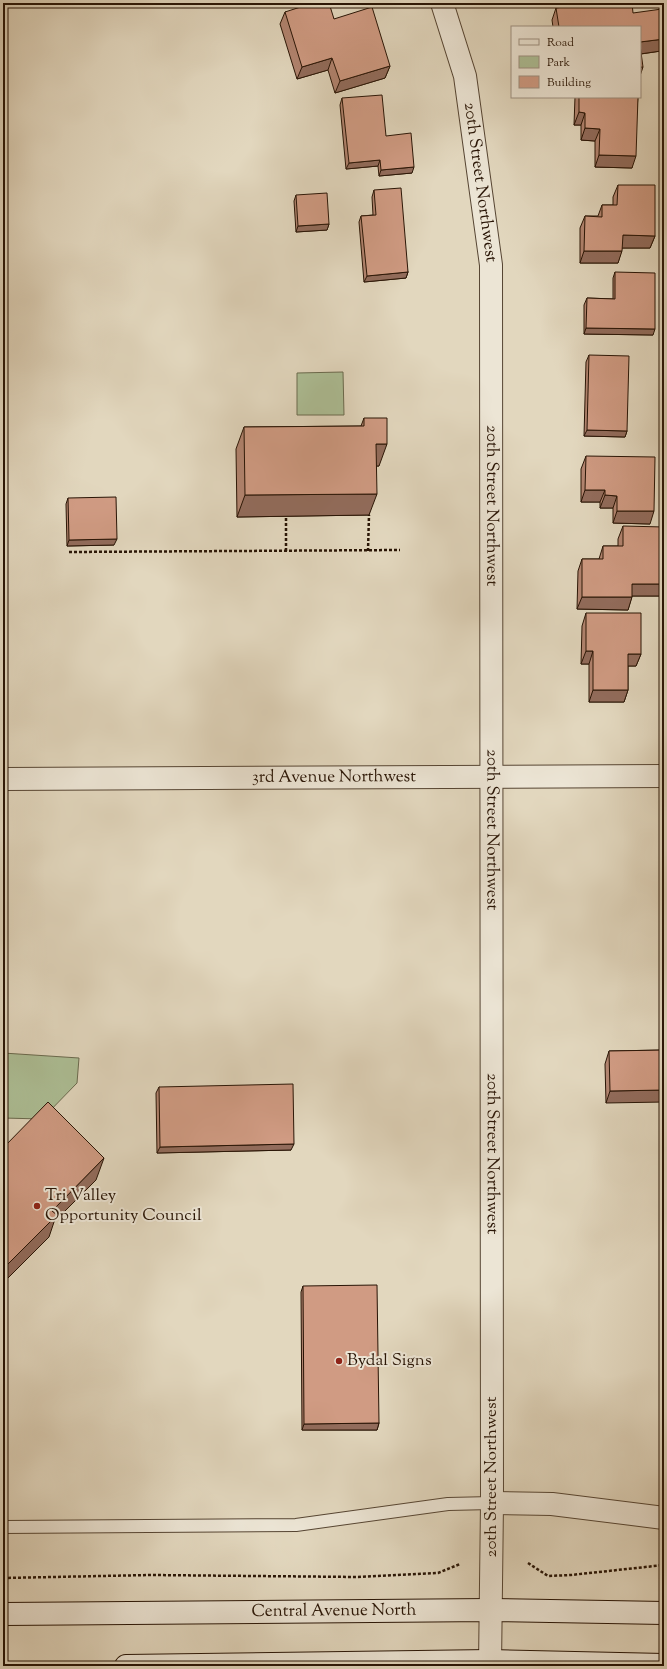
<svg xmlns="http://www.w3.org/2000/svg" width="667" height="1669" viewBox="0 0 667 1669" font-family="'Sorts Mill Goudy',serif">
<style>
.green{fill:#adbf96;stroke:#6a6a4e}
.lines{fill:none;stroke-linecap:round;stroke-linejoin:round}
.lane-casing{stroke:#564533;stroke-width:14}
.street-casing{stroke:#564533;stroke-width:24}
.secondary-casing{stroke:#281405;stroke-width:24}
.path{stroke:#281405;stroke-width:2.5;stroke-dasharray:3 2;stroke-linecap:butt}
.lane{stroke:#ece5d5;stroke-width:12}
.street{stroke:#ece5d5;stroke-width:22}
.secondary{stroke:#ece5d5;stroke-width:22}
.wall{fill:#b38571;stroke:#281405}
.shaded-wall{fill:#926c5c;stroke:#281405}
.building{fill:#d09b83;stroke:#281405}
.poi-dot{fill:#8f2418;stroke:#ece5d5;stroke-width:1.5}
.labels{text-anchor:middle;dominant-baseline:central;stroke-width:4;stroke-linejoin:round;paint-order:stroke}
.street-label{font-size:17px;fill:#281405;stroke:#ece5d5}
.poi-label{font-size:17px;fill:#281405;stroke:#ece5d5;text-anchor:start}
</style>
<rect width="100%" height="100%" fill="#e2d7be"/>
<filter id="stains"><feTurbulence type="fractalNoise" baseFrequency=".005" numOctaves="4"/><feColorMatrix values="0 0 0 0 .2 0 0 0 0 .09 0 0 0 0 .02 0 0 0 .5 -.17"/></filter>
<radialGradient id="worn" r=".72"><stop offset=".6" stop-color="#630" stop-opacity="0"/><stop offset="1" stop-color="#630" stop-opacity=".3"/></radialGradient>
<path class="green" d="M 343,372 L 344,415 L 297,415 L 297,373 Z
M 3,1053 L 79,1058 L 77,1083 L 42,1119 L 3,1118 Z"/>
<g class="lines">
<defs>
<path id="lane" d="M 3,1527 L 296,1525 L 448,1504 L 492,1503"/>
<g id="street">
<path id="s1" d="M 442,3 L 465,76 L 491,265 L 492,1503 L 490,1666"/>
<path id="s2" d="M 3,779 L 664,776"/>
<path d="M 492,1503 L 552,1504 L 664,1518"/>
</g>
<g id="secondary">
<path id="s3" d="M 3,1614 L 490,1610 L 664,1613"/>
<path d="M 126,1666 L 490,1661 L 664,1665"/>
</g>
</defs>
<use href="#lane" class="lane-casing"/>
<use href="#street" class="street-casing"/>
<use href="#secondary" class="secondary-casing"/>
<path class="path" d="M 286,551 L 286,516
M 368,551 L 369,515
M 69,552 L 400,550
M 528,1563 L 548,1576 L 571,1575 L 664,1565
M 3,1578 L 151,1575 L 358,1577 L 438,1573 L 460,1564"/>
<use href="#lane" class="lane"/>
<use href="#street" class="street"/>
<use href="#secondary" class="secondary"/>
</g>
<path class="wall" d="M 556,8 L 633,13 L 664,39 L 664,43 L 661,51 L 641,54 L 640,76 L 640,27 L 553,27 L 552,20 Z
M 285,12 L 334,19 L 390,66 L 385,78 L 335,93 L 328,70 L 297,79 L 280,24 Z
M 575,97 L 638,97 L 632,168 L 595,167 L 595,141 L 581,140 L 581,125 L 574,125 Z
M 342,98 L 386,136 L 412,173 L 379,176 L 378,166 L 346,169 L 340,105 Z
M 618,185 L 655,236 L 650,248 L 622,248 L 618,263 L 580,263 L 580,228 L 585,216 L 598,216 L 602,205 L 613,205 L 613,197 Z
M 374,190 L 408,272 L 406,278 L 364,282 L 359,222 L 361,216 L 373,215 L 372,197 Z
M 296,195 L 329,224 L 327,230 L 296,232 L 294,201 Z
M 615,272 L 653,335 L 584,334 L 584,305 L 587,298 L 613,299 L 613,278 Z
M 589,355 L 627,431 L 625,437 L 584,436 L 586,362 Z
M 364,418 L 379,466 L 376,466 L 369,515 L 237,517 L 236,449 L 244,427 L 361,426 Z
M 586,456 L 650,524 L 613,523 L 613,508 L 600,508 L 600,502 L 581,502 L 581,469 Z
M 68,498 L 114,545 L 67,546 L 66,504 Z
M 623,526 L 663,596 L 632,596 L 628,610 L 577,609 L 578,571 L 582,559 L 599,559 L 603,546 L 618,546 L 618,539 Z
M 586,613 L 641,654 L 636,666 L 628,666 L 628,690 L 624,702 L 589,702 L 589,664 L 581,664 L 582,626 Z
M 664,1050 L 606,1103 L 605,1064 L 609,1051 Z
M 159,1087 L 291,1150 L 157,1153 L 156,1093 Z
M 303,1286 L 379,1423 L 377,1430 L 302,1430 L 301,1292 Z"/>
<path class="shaded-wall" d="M 664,39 L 664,43 L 661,51 L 640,54 L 640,42 Z
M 332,58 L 328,70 L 297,79 L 302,67 Z
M 390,66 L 385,78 L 335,93 L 340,81 Z
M 640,67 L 643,67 L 640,76 Z
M 579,112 L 585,113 L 581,125 L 574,125 Z
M 585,128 L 600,129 L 595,141 L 581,140 Z
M 599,155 L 636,156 L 632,168 L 595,167 Z
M 380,160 L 378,166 L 346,169 L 349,163 Z
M 414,167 L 412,173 L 379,176 L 381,170 Z
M 329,224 L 327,230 L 296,232 L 298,226 Z
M 623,235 L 655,236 L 650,248 L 618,248 Z
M 584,251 L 622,251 L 618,263 L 580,263 Z
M 408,272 L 406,278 L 364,282 L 367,276 Z
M 586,328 L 655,329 L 653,335 L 584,334 Z
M 587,430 L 627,431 L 625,437 L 584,436 Z
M 376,444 L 387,444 L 379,466 L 368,466 Z
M 585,490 L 605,490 L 600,502 L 581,502 Z
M 377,494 L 369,515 L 237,517 L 245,495 Z
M 605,495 L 617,496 L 613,508 L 600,508 Z
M 617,511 L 654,511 L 650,524 L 613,523 Z
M 117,539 L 114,545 L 67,546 L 69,540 Z
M 632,584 L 664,584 L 664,592 L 663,596 L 628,596 Z
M 582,597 L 632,597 L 628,610 L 577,609 Z
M 586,651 L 593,651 L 589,664 L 581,664 Z
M 628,654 L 641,654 L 636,666 L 624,666 Z
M 593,690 L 628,690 L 624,702 L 589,702 Z
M 664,1090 L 664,1102 L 606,1103 L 610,1091 Z
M 294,1144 L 291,1150 L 157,1153 L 160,1147 Z
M 104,1158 L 96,1180 L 54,1222 L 49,1237 L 3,1283 L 3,1269 L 52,1211 Z
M 379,1423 L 377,1430 L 302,1430 L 304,1424 Z"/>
<path class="building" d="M 313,3 L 329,3 L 334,19 L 372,7 L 390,66 L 340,81 L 332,58 L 302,67 L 285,12 Z
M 594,3 L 632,3 L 633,13 L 662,9 L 664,26 L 664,39 L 640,42 L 640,27 L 559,27 L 556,8 Z
M 640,45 L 643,67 L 640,67 Z
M 382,95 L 386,136 L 411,133 L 414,167 L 381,170 L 380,160 L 349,163 L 342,98 Z
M 579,97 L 638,97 L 636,156 L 599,155 L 600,129 L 585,128 L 585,113 L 579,112 Z
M 618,185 L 655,185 L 655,236 L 623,235 L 622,251 L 584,251 L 585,216 L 602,217 L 602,205 L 617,205 Z
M 401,188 L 408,272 L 367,276 L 361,216 L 376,215 L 374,190 Z
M 327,193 L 329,224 L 298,226 L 296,195 Z
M 615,272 L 655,273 L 655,329 L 586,328 L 587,298 L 615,299 Z
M 589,355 L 629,356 L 627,431 L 587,430 Z
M 364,418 L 387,418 L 387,444 L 376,444 L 377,494 L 245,495 L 244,427 L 364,426 Z
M 586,456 L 655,457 L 654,511 L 617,511 L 617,496 L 605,495 L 605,490 L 585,490 Z
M 116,497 L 117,539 L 69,540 L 68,498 Z
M 623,526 L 664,527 L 664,584 L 632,584 L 632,597 L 582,597 L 582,559 L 603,559 L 603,546 L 623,546 Z
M 586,613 L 641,613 L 641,654 L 628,654 L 628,690 L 593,690 L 593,651 L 586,651 Z
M 664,1050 L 664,1090 L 610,1091 L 609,1051 Z
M 293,1084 L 294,1144 L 160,1147 L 159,1087 Z
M 48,1102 L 104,1158 L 52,1211 L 57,1215 L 3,1269 L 3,1148 Z
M 377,1285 L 379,1423 L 304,1424 L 303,1286 Z"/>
<g class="poi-dot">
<circle cx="37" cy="1206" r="4"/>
<circle cx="339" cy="1361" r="4"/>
</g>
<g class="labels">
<g class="street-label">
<text stroke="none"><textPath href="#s1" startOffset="184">20th Street Northwest</textPath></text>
<text stroke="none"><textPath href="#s1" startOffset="508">20th Street Northwest</textPath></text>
<text stroke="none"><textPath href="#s2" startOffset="331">3rd Avenue Northwest</textPath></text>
<text stroke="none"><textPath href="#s1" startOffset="832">20th Street Northwest</textPath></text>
<text stroke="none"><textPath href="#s1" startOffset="1156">20th Street Northwest</textPath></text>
<text transform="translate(492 1477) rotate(-90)">20th Street Northwest</text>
<text stroke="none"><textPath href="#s3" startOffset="331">Central Avenue North</textPath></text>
</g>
<g class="poi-label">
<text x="45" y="1196">Tri Valley<tspan x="45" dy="20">Opportunity Council</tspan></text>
<text x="347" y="1361">Bydal Signs</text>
</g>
</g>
<rect width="667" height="1669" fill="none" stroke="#e2d7be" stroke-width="16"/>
<rect x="4" y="4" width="659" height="1661" fill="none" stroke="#281405" stroke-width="2"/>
<rect x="8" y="8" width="651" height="1653" fill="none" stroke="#281405"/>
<rect x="511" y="26" width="130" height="72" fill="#ece5d5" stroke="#9e9182"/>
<rect x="519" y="39" width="20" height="6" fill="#ece5d5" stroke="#9e9182"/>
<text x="547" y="46" font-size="12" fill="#281405">Road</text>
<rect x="519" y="56" width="20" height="12" fill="#adbf96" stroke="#9e9182"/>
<text x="547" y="66" font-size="12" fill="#281405">Park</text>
<rect x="519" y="76" width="20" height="12" fill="#d09b83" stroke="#9e9182"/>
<text x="547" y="86" font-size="12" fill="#281405">Building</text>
<rect width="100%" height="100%" filter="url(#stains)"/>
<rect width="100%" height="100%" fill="url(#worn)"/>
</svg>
